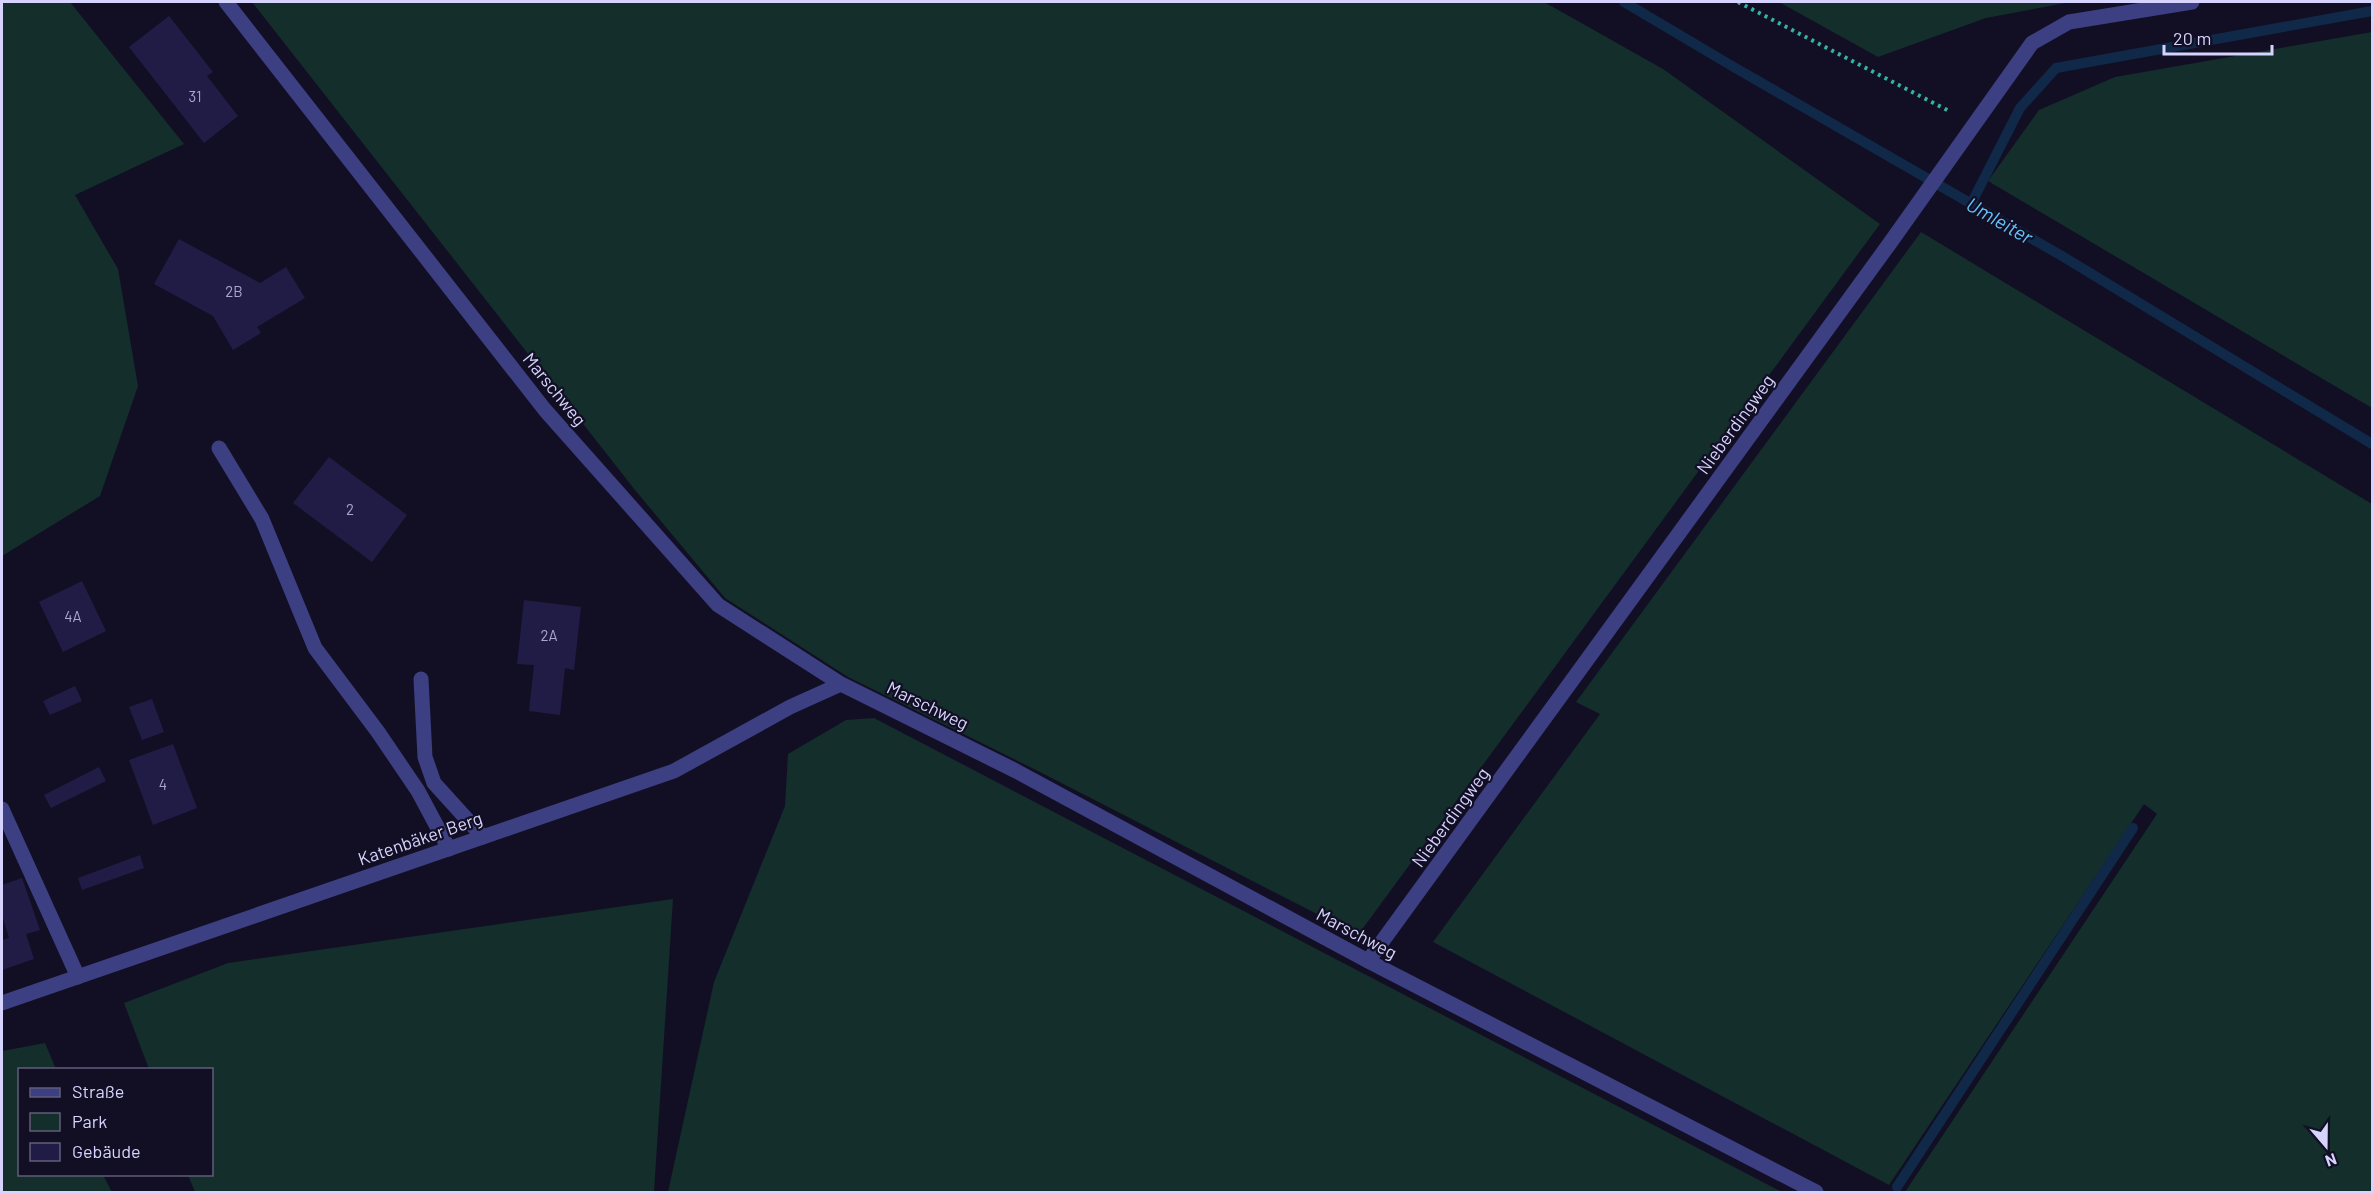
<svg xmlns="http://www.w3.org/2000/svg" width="2374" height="1194" viewBox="0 0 2374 1194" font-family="Barlow,sans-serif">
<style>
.green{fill:#132e2b}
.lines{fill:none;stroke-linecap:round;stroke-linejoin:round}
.stream{stroke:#102948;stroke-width:10}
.building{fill:#211c45}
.path{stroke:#33b3a2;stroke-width:4;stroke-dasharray:3 4.5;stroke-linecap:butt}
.lane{stroke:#3c3f82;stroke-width:15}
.street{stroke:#3c3f82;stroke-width:15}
.labels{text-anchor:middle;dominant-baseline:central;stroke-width:4.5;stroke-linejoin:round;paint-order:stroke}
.number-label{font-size:15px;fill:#a9a6d0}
.street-label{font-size:18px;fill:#d6d4fe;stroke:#120f24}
.water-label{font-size:20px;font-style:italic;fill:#66c0fa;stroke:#120f24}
</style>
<rect width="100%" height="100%" fill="#120f24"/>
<path class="green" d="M 2,2 L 70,2 L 184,144 L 75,195 L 118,269 L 138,386 L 100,496 L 2,556 Z
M 252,2 L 1544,2 L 1663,69 L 1880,224 L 1358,935 L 1040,772 L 848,677 L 725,598 L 635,490 Z
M 1779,2 L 2071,2 L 1986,18 L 1878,57 Z
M 2372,32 L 2372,408 L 1988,181 L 2039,110 L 2115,77 Z
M 1921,232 L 2372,504 L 2372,1192 L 1905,1192 L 2157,814 L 2144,804 L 1889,1185 L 1433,942 L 1600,714 L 1576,702 Z
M 874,718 L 1782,1192 L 668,1192 L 714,982 L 785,806 L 788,754 L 846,720 Z
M 673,899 L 654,1192 L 195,1192 L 188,1175 L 212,1174 L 212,1070 L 149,1069 L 124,1003 L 228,963 Z
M 45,1043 L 56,1069 L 20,1070 L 20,1174 L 103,1175 L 112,1192 L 2,1192 L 2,1051 Z"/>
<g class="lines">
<path class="stream" d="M 1624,2 L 1732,66 L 2062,256 L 2372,444
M 1971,204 L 2020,108 L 2056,68 L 2372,11
M 1897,1187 L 2133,828"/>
</g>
<path class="building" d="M 169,16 L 213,72 L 207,76 L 238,116 L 204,143 L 129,47 Z
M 179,239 L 260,283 L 286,267 L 305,298 L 257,327 L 261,333 L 233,350 L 213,316 L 154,284 Z
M 329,457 L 407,515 L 372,562 L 293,503 Z
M 82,581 L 106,631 L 63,652 L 39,602 Z
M 524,600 L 581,607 L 574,670 L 565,668 L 560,715 L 529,711 L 534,665 L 517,664 Z
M 75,686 L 82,701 L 50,715 L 43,701 Z
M 152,699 L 164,732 L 142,740 L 129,707 Z
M 173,744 L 197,808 L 153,825 L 129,760 Z
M 99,767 L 106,781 L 51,808 L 44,795 Z
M 140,855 L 144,868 L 82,890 L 78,878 Z
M 22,878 L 40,930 L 26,934 L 34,959 L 2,970 L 2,940 L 9,938 L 2,915 L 2,885 Z"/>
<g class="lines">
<path class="path" d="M 1738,2 L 1951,112"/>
<path class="lane" d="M 219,448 L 262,519 L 315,648 L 378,732 L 418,791 L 449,849
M 421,679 L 425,757 L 434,783 L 483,837
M 2,809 L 78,977
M 1368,961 L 1890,243 L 2032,43 L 2069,22 L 2192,2"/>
<path class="street" d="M 226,2 L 545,410 L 718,605 L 841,684 L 1016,771 L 1368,961 L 1816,1192
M 2,1003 L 674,771 L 790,707 L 841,684"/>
</g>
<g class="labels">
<g class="number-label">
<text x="195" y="96">31</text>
<text x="234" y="291">2B</text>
<text x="350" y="509">2</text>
<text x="73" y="616">4A</text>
<text x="549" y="635">2A</text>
<text x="163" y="784">4</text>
</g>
<g class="street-label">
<text transform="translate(555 389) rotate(51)">Marschweg</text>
<text transform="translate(1735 424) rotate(-54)">Nieberdingweg</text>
<text transform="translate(928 705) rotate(26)">Marschweg</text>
<text transform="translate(1450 817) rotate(-54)">Nieberdingweg</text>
<text transform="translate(420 838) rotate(-19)">Katenbäker Berg</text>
<text transform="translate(1357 933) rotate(28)">Marschweg</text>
</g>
<g class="water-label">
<text transform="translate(2000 220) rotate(30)">Umleiter</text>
</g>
</g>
<rect width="2374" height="1194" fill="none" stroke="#d6d4fe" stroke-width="6"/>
<rect x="18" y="1068" width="195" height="108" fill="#120f24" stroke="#605e7b" stroke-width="1.5"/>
<rect x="30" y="1088" width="30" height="9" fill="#3c3f82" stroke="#605e7b" stroke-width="1.5"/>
<text x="72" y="1098" font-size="18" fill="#d6d4fe">Straße</text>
<rect x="30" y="1113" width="30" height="18" fill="#132e2b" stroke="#605e7b" stroke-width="1.5"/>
<text x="72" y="1128" font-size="18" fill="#d6d4fe">Park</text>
<rect x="30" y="1143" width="30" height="18" fill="#211c45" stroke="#605e7b" stroke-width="1.5"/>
<text x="72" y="1158" font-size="18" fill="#d6d4fe">Gebäude</text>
<g transform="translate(2326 1146) rotate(160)" stroke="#120f24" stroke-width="4.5" paint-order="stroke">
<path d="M0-4.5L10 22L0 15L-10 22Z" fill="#d6d4fe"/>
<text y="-9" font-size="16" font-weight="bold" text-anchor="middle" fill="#d6d4fe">N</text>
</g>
<path d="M2164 45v9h108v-9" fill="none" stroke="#d6d4fe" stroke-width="3"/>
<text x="2173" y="45" font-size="18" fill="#d6d4fe" stroke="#120f24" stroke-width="4.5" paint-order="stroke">20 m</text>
</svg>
